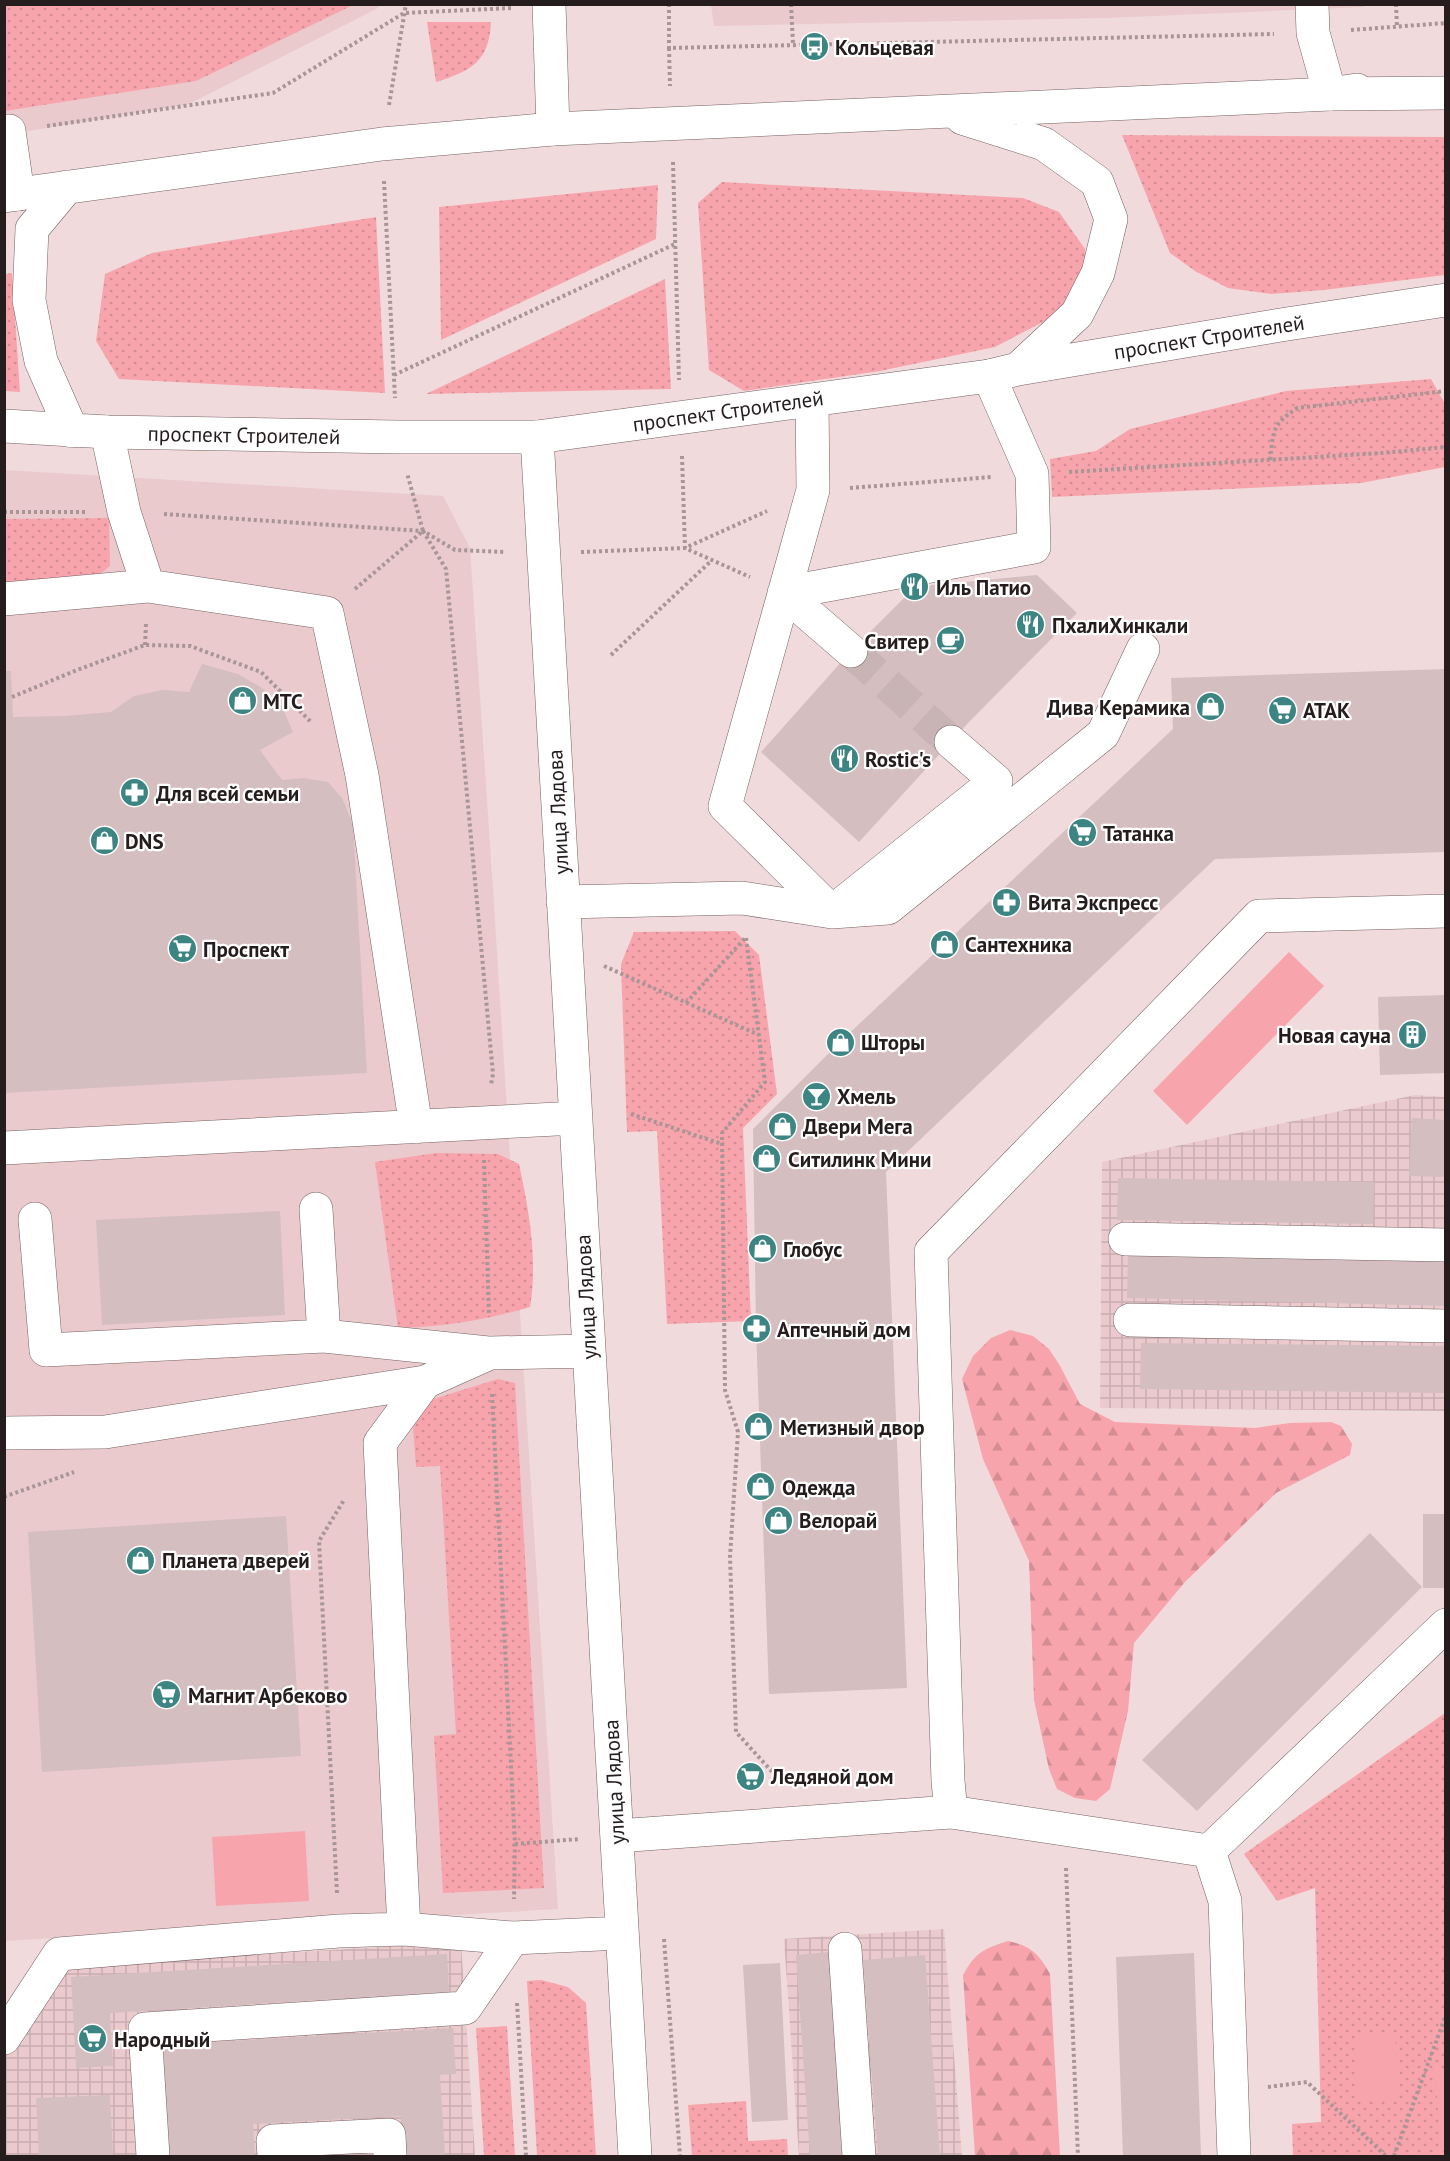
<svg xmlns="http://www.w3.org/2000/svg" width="1450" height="2161" viewBox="0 0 1450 2161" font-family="'PT Sans',sans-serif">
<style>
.built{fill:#eacacd}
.industrial{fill:url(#industrial-grid)}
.grass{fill:url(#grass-dots)}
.forest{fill:url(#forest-firs)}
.park{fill:#f8a4ad}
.building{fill:#d5bec0}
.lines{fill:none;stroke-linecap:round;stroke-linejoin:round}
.minor-tunnel{stroke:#c8b4b5;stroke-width:33;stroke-dasharray:33 16;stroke-linecap:butt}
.minor-casing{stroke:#756162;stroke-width:34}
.major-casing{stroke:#756162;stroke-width:34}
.path{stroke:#a89697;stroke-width:4;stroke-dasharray:3 3;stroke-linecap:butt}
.minor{stroke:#fff;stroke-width:33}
.major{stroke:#fff;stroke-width:33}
.labels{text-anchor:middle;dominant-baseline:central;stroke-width:4.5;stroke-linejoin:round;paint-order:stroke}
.poi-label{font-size:21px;font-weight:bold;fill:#241c1d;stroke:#fff;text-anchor:start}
.street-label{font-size:21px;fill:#241c1d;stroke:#fff}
</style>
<defs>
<pattern id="industrial-grid" width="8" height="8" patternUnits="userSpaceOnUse" patternTransform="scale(1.5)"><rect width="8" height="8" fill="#eacacd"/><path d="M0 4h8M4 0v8" fill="none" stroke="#c9adb0"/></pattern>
<pattern id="grass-dots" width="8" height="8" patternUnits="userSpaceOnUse" patternTransform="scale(1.5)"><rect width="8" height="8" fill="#f8a4ad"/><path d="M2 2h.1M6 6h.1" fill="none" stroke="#d48d94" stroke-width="1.8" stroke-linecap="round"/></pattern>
<pattern id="forest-firs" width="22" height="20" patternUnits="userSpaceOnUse" patternTransform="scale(1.5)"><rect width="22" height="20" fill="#f8a4ad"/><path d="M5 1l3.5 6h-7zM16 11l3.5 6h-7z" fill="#d48d94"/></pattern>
</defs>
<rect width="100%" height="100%" fill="#f1dadb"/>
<path class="built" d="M 1364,4 L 1364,7 L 1106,18 L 714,26 L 711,5 Z
M 5,5 L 379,5 L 378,8 L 189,104 L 5,135 Z
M 5,470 L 443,496 L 470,548 L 492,874 L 558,1909 L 5,1941 Z"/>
<path class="industrial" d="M 1415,1095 L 1445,1097 L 1445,1411 L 1100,1408 L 1102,1162 Z
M 944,1929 L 962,2156 L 799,2156 L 784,1939 Z
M 461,1942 L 475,2156 L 5,2156 L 5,2056 L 57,1967 Z"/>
<path class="grass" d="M 5,4 L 353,4 L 353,5 L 196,81 L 5,111 Z
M 427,22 L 491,22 C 489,62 471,71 436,82 Z
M 1122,135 L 1445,137 L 1445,275 L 1324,290 L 1271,294 L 1228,288 L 1195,271 L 1170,253 Z
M 722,182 L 1023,198 L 1059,212 L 1085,249 L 1087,277 L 1065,304 L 1043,322 L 995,347 L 880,371 L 744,391 L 709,370 L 698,203 Z
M 658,185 L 656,239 L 441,340 L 439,207 Z
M 376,217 L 385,393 L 119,379 L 96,341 L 105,274 L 152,253 Z
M 12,273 L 20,392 L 5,391 L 5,274 Z
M 665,279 L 671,389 L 426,394 Z
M 1431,379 L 1445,404 L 1445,467 L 1361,483 L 1052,497 L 1050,459 L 1096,451 L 1130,429 L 1286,391 Z
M 109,518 L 110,566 L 93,580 L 5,586 L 5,519 Z
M 735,931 L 759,955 L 777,1094 L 743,1128 L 751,1321 L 667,1324 L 657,1131 L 627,1132 L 621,964 L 634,932 Z
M 436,1153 L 498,1154 L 519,1164 C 529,1210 538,1260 530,1307 C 487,1320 443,1327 398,1328 L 375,1162 Z
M 498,1379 L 515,1383 L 544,1888 L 443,1893 L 434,1736 L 456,1734 L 440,1466 L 416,1467 L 413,1428 L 430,1400 Z
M 1445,1713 L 1445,2156 L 1293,2156 L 1292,2124 L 1321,2122 L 1315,1888 L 1277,1901 L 1244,1854 Z
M 541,1980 L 568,1987 L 586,2003 L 596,2156 L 537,2156 L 527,1981 Z
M 507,2026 L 515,2156 L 484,2156 L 476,2028 Z
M 746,2101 L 748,2141 L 787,2139 L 788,2156 L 692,2156 L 688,2105 Z"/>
<path class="forest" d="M 1010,1330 L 1033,1336 L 1049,1349 L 1059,1364 L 1080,1404 L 1115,1422 L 1255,1428 L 1290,1423 L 1331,1422 L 1341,1426 L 1352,1444 L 1350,1455 L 1276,1493 L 1185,1582 L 1134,1643 L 1128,1711 L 1110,1789 L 1096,1801 L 1075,1798 L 1057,1789 L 1049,1769 L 1034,1700 L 1029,1561 L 983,1459 L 962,1379 L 973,1356 L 991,1338 Z
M 1008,1941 C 1031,1946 1039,1954 1050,1974 L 1060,2156 L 975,2156 L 963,1975 C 976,1952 983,1949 1008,1941 Z"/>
<path class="park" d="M 1289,952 L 1324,986 L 1187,1125 L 1153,1091 Z
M 305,1831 L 309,1901 L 216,1906 L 212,1837 Z
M 1395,2034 L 1399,2098 L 1358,2100 L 1355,2036 Z
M 1435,2070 L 1445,2070 L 1445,2151 L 1441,2152 Z"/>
<path class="building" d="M 1037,575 L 1077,613 L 968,723 L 859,842 L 761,752 L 851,651 L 915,587 Z
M 202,664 L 238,674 L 262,688 L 282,707 L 293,732 L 260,750 L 282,780 L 303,778 L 328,782 L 342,798 L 353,825 L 367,1073 L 4,1093 L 4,671 L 11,671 L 13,717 L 65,716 L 111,712 L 134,696 L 162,690 L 189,692 Z
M 1446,669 L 1446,852 L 1215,859 L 886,1172 L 907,1688 L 769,1694 L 756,1329 L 753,1129 L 840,1042 L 1173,729 L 1171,678 Z
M 1446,995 L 1446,1073 L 1380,1075 L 1378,997 Z
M 1412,1118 L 1446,1120 L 1446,1177 L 1409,1176 Z
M 1118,1178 L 1374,1182 L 1373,1224 L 1117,1220 Z
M 280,1211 L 285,1315 L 102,1325 L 96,1220 Z
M 1128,1254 L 1446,1260 L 1446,1306 L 1127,1298 Z
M 1141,1343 L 1446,1346 L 1446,1393 L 1140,1389 Z
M 1423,1514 L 1446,1514 L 1446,1588 L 1423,1588 Z
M 286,1516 L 301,1756 L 42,1772 L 28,1532 Z
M 1370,1533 L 1422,1587 L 1197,1811 L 1142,1760 Z
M 830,1952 L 845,2156 L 810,2156 L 796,1955 Z
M 1194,1953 L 1201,2156 L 1123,2156 L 1116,1957 Z
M 447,1954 L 449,1992 L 110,2013 L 113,2066 L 76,2068 L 71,1977 Z
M 925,1955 L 940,2156 L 878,2156 L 863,1960 Z
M 780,1963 L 788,2120 L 752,2122 L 743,1965 Z
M 453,2028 L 456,2074 L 440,2075 L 445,2156 L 404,2156 L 401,2116 L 253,2124 L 255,2156 L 167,2156 L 161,2045 Z
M 110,2095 L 113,2156 L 39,2156 L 36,2098 Z"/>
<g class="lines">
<path class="minor-tunnel" d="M 851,651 L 951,742"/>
<defs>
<path id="minor" d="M 549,4 L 553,129
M 1312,4 L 1313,33 L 1330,94 L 1357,90
M 4,131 L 9,131 L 18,194
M 812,401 L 813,490 L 725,806 L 832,912 L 996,781 L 951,742
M 107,432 L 124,512 L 148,586
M 537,437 L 635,2156
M 784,593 L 1034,547 L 1032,474 L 989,376
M 784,593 L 851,651
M 4,599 L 148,586 L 327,613 L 362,775 L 416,1127
M 563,902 L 742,898 L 832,912 L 888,908 L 1103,734 L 1143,649
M 4,1148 L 576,1118
M 316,1209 L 324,1336
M 35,1219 L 46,1350 L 324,1336 L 488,1353
M 1125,1239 L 1446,1245
M 1130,1320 L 1446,1326
M 589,1351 L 490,1353 L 425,1382 L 380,1443 L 404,1929 L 513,1938 L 622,1933
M 4,1433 L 105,1432 L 425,1382
M 951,1812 L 948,1781 L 931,1252 L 1259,916 L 1446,911
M 617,1836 L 951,1812 L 1209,1851 L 1225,1901 L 1234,2156
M 1209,1851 L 1446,1625
M 845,1949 L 859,2156
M 4,2038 L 59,1954 L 339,1931 L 404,1929
M 153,2156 L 145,2029 L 465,2008 L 513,1938
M 274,2156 L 273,2141 L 389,2135 L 390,2156"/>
<path id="major" d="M 962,118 L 1044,144 L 1097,182 L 1111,219 L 1098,273 L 1077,314 L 1018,369
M 67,187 L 32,229 L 29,300 L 41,361 L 72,431
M 4,196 L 382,144 L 553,129 L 1330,94 L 1446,93
M 4,426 L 107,432 L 397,437 L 537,437 L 989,376 L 1018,369 L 1287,324 L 1446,300"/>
</defs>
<use href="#minor" class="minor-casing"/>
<use href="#major" class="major-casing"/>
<path class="path" d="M 669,4 L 669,48 L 1274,34
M 791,4 L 793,44
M 1396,4 L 1397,27
M 1351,30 L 1446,23
M 669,48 L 670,86
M 389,105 L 406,4
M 47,126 L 273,93 L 404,13 L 512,8
M 673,162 L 679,380
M 384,181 L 395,398
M 394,375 L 675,244
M 682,456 L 685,548 L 750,577
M 1270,460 C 1274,430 1271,426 1297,408 L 1446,391
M 1069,472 L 1382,453 L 1446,447
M 850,488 L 992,477
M 4,512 L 85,512
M 164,514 L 423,531 L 455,550 L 505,552
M 423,531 L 446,569 L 493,1074 L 491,1085
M 581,552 L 685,548 L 767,511
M 355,589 L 423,531 L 407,473
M 145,645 L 146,624
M 611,655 L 711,561
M 12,697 L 77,670 L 145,645 L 190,646 L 261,672 L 311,722
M 746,938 L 765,1082 L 722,1133 L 725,1390 L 738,1432 L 730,1557 L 736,1732 L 785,1786
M 604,966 L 759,1035
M 686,1003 L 746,937
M 631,1114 L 722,1144
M 484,1160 L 489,1315
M 492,1394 L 515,1844 L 514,1899
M 4,1497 L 74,1472
M 515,1844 L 580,1839
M 1066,1868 L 1078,2156
M 337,1893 L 319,1541 L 344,1500
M 664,1939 L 680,2156
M 517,2003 L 526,2156
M 1268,2087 L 1307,2082 L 1386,2156
M 1394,2156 L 1446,2015"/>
<use href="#minor" class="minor"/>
<use href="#major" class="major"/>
</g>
<defs>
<symbol id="bus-disc" viewBox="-11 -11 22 22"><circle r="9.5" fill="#3d8583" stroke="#fff"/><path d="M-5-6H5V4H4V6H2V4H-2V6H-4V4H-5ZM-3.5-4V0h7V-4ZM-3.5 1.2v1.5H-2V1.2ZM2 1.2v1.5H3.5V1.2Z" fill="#fff"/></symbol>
<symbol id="restaurant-disc" viewBox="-11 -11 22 22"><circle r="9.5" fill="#3d8583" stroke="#fff"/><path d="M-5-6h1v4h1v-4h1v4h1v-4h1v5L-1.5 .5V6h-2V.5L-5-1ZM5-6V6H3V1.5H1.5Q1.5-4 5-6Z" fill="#fff"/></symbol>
<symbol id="cafe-disc" viewBox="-11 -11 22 22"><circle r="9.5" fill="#3d8583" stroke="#fff"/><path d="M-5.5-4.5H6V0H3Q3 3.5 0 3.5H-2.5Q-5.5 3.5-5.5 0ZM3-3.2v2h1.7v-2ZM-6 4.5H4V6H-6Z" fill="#fff"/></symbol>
<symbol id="shop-disc" viewBox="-11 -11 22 22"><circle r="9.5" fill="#3d8583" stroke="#fff"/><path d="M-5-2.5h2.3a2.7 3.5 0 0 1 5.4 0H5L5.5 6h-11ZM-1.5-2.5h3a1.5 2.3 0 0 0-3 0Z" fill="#fff"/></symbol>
<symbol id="supermarket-disc" viewBox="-11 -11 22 22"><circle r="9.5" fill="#3d8583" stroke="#fff"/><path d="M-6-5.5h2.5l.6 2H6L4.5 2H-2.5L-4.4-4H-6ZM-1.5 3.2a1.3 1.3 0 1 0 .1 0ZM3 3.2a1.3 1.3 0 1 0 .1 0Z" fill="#fff"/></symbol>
<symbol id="pharmacy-disc" viewBox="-11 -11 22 22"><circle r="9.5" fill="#3d8583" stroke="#fff"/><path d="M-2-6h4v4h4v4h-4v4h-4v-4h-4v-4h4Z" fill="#fff"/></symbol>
<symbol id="building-disc" viewBox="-11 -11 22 22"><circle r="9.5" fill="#3d8583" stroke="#fff"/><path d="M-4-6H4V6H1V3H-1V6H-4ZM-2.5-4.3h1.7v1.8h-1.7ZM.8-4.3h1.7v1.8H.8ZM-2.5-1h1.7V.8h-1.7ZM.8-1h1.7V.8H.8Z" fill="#fff"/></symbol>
<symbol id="bar-disc" viewBox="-11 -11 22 22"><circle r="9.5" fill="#3d8583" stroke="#fff"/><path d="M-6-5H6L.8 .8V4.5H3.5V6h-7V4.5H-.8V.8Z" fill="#fff"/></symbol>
</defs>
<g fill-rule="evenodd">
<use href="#bus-disc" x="798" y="30" width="33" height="33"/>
<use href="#restaurant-disc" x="898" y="570" width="33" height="33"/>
<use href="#restaurant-disc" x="1014" y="608" width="33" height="33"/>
<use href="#cafe-disc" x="934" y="624" width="33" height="33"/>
<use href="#shop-disc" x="226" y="684" width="33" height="33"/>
<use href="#shop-disc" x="1194" y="690" width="33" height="33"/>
<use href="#supermarket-disc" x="1266" y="694" width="33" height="33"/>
<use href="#restaurant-disc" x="828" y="742" width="33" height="33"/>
<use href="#pharmacy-disc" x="118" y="776" width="33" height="33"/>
<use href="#supermarket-disc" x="1066" y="816" width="33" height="33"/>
<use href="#shop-disc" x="88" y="824" width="33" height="33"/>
<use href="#pharmacy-disc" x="990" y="886" width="33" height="33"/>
<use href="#shop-disc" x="928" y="928" width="33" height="33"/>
<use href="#supermarket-disc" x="166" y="932" width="33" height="33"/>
<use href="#building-disc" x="1396" y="1018" width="33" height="33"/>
<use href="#shop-disc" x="824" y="1026" width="33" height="33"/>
<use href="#bar-disc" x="800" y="1080" width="33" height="33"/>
<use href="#shop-disc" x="766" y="1110" width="33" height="33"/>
<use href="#shop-disc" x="750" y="1142" width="33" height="33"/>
<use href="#shop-disc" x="746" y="1232" width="33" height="33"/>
<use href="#pharmacy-disc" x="740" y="1312" width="33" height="33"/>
<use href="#shop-disc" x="742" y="1410" width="33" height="33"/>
<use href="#shop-disc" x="744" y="1470" width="33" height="33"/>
<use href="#shop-disc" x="762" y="1504" width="33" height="33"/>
<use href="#shop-disc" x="124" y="1544" width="33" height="33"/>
<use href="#supermarket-disc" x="150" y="1678" width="33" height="33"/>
<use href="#supermarket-disc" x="734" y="1760" width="33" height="33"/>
<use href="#supermarket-disc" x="76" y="2022" width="33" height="33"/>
</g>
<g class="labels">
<g class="poi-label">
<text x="835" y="47">Кольцевая</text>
<text x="936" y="587">Иль Патио</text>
<text x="1052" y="625">ПхалиХинкали</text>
<text x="929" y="641" text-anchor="end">Свитер</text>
<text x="263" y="701">МТС</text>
<text x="1190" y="707" text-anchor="end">Дива Керамика</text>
<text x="1303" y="710">АТАК</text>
<text x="865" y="759">Rostic's</text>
<text x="156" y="793">Для всей семьи</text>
<text x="1103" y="833">Татанка</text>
<text x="125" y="841">DNS</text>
<text x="1028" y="902">Вита Экспресс</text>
<text x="965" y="944">Сантехника</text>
<text x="203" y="949">Проспект</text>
<text x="1391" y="1035" text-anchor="end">Новая сауна</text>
<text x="861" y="1042">Шторы</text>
<text x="837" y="1096">Хмель</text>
<text x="803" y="1126">Двери Мега</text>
<text x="788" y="1159">Ситилинк Мини</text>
<text x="783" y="1249">Глобус</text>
<text x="777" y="1329">Аптечный дом</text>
<text x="780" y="1427">Метизный двор</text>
<text x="782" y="1487">Одежда</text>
<text x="799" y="1520">Велорай</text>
<text x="162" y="1560">Планета дверей</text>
<text x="188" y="1695">Магнит Арбеково</text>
<text x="771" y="1776">Ледяной дом</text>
<text x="114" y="2039">Народный</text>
</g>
<g class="street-label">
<text transform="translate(1209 337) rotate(-9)">проспект Строителей</text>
<text transform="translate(728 411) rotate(-8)">проспект Строителей</text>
<text transform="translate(244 435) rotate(1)">проспект Строителей</text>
<text transform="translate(558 812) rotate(-93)">улица Лядова</text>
<text transform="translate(586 1297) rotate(-93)">улица Лядова</text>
<text transform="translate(614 1782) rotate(-93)">улица Лядова</text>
</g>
</g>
<rect width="1450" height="2161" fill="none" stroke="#241c1d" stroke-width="12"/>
</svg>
